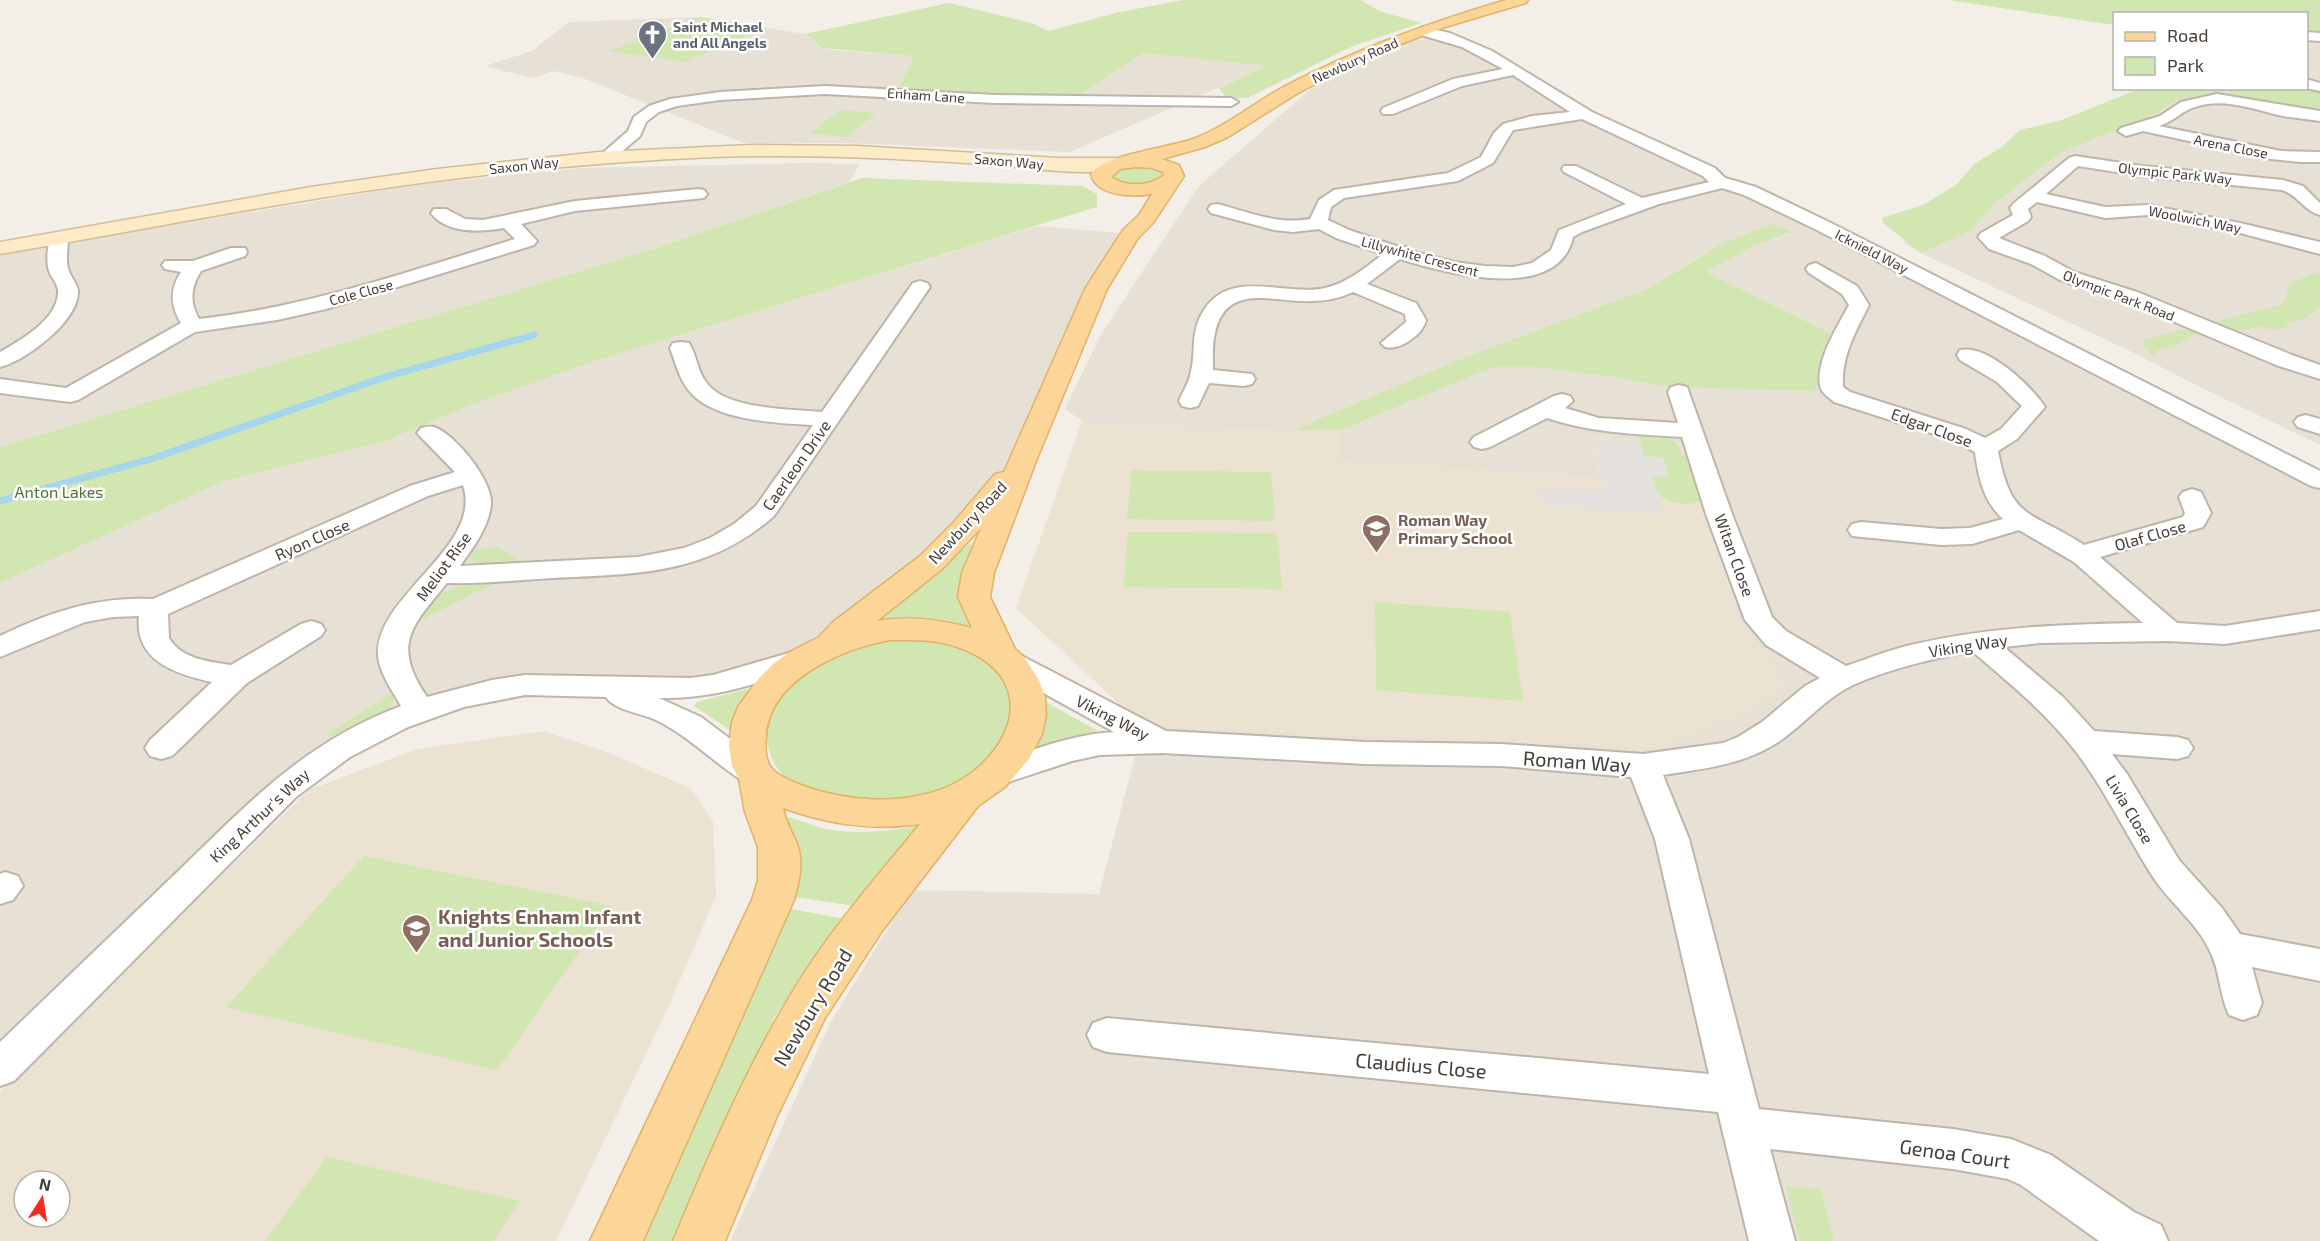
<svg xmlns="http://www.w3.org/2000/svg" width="2320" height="1241" viewBox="0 0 2320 1241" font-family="'Exo 2',sans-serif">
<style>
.residential{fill:#e7e0d5}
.education{fill:#ebe2d1;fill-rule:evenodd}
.green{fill:#d2e6b1}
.parking{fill:#e4e1df}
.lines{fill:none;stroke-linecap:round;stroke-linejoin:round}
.stream{stroke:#a5d6ee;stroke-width:7}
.street-casing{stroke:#beb5aa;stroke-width:4}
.secondary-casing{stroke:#d1bd98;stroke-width:3}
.primary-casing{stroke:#e0b268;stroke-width:3}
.street{fill:#fff;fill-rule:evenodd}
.secondary{fill:#fdebc7;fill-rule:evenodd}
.primary{fill:#fbd698;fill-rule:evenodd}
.labels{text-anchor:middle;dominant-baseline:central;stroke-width:5;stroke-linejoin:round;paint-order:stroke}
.far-worship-label{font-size:14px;font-weight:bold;fill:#5b616d;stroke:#fff;text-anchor:start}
.far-street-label{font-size:14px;fill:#463e36;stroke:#fff}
.street-label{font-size:16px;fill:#463e36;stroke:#fff}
.park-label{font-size:16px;fill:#4d752b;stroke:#fff}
.education-label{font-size:16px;font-weight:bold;fill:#785e54;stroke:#fff;text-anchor:start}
.near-street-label{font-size:20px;fill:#463e36;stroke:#fff}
.near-education-label{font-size:20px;font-weight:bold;fill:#785e54;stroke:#fff;text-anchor:start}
</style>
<rect width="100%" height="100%" fill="#f3eee7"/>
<path class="residential" d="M 700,17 L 805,34 L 822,49 L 915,56 L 899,88 L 1079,95 L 1143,53 L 1268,66 L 1070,152 L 846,143 L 744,143 L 583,78 L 555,71 L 532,78 L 485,66 L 532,51 L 569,22 Z
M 2307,35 L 2320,36 L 2320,445 L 2200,387 L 2130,351 L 1921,253 L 1903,242 L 1989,188 L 2036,151 L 2205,89 L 2306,88 Z
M 1429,39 L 1452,40 L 2320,491 L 2320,1241 L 730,1241 L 831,1021 L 912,890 L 1099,894 L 1143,726 L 1658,747 L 1769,656 L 1742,628 L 1685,444 L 1590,437 L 1599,478 L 1338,461 L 1341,430 L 1494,367 L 1535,367 L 1613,377 L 1666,387 L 1816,391 L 1830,333 L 1706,272 L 1753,246 L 1791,233 L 1773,224 L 1700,256 L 1647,289 L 1458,360 L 1293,430 L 1117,425 L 1082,421 L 1065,409 L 1101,334 L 1199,186 L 1328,74 L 1405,41 Z
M 805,163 L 860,164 L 849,182 L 650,250 L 0,447 L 0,254 L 414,185 L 581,168 Z
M 1037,226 L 1130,234 L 1022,461 L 825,647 L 714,685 L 525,685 L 341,747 L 0,1068 L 0,583 L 224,481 L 385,441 L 476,403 L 595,361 Z"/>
<path class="education" d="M 1082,421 L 1117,425 L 1341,430 L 1339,461 L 1598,478 L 1589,437 L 1685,444 L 1742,628 L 1769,656 L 1785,685 L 1747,712 L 1658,747 L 1143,726 L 1016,608 Z
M 544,731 L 609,753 L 690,788 L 713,821 L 716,896 L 667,1010 L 556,1241 L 0,1241 L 0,1092 L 309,790 L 417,749 ZM 24,1181 L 60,1181 L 60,1217 L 24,1217 Z"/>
<path class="green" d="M 1183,0 L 1361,0 L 1379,11 L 1421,23 L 1353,46 L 1247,98 L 1222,99 L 1224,95 L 1219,88 L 1267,66 L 1143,53 L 1079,95 L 1008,96 L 899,88 L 914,56 L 822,48 L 805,34 L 949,3 L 1031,23 L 1049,31 L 1115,13 Z
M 1948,0 L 2320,0 L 2320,36 L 2307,35 L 2306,14 L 2114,14 L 2114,25 Z
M 700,17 L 768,28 L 684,62 L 609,51 Z
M 2307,85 L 2320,88 L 2320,115 L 2260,104 L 2225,95 L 2231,89 L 2306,88 Z
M 2141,88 L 2224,89 L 2222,92 L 2176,100 L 2155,114 L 2061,152 L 1994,204 L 1970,231 L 1921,253 L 1883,223 L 1882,218 L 1925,204 L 1957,184 L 1974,164 L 2002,147 L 2020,130 L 2062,120 Z
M 841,110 L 876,113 L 847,137 L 810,133 Z
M 1149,166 L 1165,172 L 1162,180 C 1145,184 1131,187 1115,179 L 1112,175 L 1119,168 Z
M 862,178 L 1082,186 L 1097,194 L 1097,207 L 595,361 L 476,403 L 385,441 L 224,481 L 0,583 L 0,447 L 650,250 Z
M 1773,224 L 1792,232 L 1753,246 L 1706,272 L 1830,333 L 1816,391 L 1666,387 L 1613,377 L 1535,367 L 1494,367 L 1341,430 L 1293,430 L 1458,360 L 1647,289 L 1723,243 Z
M 2314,273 L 2320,273 L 2320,308 L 2305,318 L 2285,324 L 2289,327 L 2271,330 L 2261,326 L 2233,332 L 2212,323 L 2281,305 L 2286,298 L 2289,284 Z
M 2192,327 L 2202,331 L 2172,347 L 2154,351 L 2157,353 L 2152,355 L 2143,345 L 2144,340 Z
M 1652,435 C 1669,437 1677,438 1682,455 L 1688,456 L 1701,501 C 1686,506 1668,504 1657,493 L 1638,436 Z
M 1131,470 L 1271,472 L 1275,521 L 1127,519 Z
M 1128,532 L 1277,533 L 1282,589 L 1124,587 Z
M 969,544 L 973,546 L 963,568 L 957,597 L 970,627 L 867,620 L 931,577 Z
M 496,546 L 523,562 L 521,566 L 482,565 L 471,558 L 470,552 Z
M 500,580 L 416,623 C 435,587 462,583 500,580 Z
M 1375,602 L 1510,612 L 1523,701 L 1376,690 Z
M 903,639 C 928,640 955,643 977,657 C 1025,685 1017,738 977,769 C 961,781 943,792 924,797 C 915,799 903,799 893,800 C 880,801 864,806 852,804 C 842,803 831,797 822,794 C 796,785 777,778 769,750 C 755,705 804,667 840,652 C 860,644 882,641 903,639 Z
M 747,689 L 750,691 L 741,703 L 732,731 L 694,706 L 697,702 Z
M 395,692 C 394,718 355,729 336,739 L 328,735 L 330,732 Z
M 1046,702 L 1094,729 L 1097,730 L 1096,733 L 1035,752 L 1033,749 L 1043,703 Z
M 785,817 C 799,818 812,826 826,829 C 859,835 894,831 926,824 L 862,907 L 787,896 Z
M 364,856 L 611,906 L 497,1070 L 226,1007 Z
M 786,908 L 850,920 L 814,960 L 775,1016 L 676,1241 L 642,1241 Z
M 327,1157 L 519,1201 L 494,1241 L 265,1241 Z
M 1786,1186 L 1821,1190 L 1834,1241 L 1800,1241 Z"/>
<path class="parking" d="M 1593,439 L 1639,442 L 1644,456 L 1663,457 L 1669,477 L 1652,476 L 1663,514 L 1542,506 L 1538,486 L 1606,490 Z"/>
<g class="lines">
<path class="stream" d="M 0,501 L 151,459 L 388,376 L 534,335"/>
<defs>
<path id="street" d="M 1423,27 L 1450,33 L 1492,51 L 1592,112 L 1715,168 L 1725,178 L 1756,187 L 1829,222 L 2320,471 L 2320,488 L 2311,486 L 1817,230 L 1744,195 L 1722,188 L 1659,204 L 1582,232 L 1573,237 C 1558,304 1445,273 1400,259 L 1367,284 L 1416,303 L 1426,320 C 1423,335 1399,351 1385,347 L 1381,343 L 1406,322 L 1405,314 L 1353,292 C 1340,298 1326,301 1312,301 C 1275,303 1226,281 1215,333 C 1212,345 1213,358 1213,370 L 1252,374 L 1255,379 L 1252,384 L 1244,386 L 1209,383 L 1198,406 L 1190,408 L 1182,406 L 1179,401 C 1182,393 1188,384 1190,376 C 1197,352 1189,333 1204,310 C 1232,266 1290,299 1329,287 C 1349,281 1367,267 1383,254 L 1336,238 L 1319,229 L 1293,232 L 1274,230 L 1211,213 L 1208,209 L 1211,205 L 1217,204 C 1249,212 1277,225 1310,219 L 1319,200 L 1334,190 L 1448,173 L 1481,157 L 1494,133 L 1503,124 L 1532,116 L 1570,112 L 1513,75 L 1462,86 L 1393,114 L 1383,114 L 1381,111 L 1383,108 L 1453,79 L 1503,69 L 1462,47 L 1418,34 L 1417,31 ZM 1582,119 L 1703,176 L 1709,182 L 1642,198 L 1576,166 L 1564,166 L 1562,169 L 1564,172 L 1626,204 L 1559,230 L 1551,250 L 1532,263 L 1513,267 L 1485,266 L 1454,262 L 1407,250 L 1406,247 L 1396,246 L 1349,230 L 1328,220 L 1331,207 L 1344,198 L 1458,181 L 1493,163 L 1513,130 Z
M 2306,32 L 2320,33 L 2320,41 L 2306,40 Z
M 2306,79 L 2320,83 L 2320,91 L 2306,88 Z
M 825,86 L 995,95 L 1231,98 L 1238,102 L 1231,106 L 995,103 L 825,94 L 720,100 L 677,106 L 659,112 L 646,122 L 640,136 L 611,161 L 599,161 L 597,158 L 628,131 L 634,117 L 649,106 L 670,99 L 720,92 Z
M 2217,94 L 2320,111 L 2320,121 C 2306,119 2292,118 2278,115 C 2249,108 2221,97 2192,108 C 2180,113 2172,122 2159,126 L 2281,151 L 2320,152 L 2320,162 L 2300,162 L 2271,159 L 2143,131 L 2126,136 L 2118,131 L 2121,128 L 2160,116 L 2181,102 Z
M 2075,156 L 2142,166 L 2283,180 L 2303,186 L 2320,203 L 2320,215 C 2304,211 2298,195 2282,190 L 2142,176 L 2078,166 L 2046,194 L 2105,207 L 2148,205 L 2240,223 L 2320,242 L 2320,254 L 2240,233 L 2148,215 L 2105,218 L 2037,202 L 2028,209 L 2031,217 L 2028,221 L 1999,238 L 2045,256 L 2074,272 L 2137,292 L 2292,355 L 2320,365 L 2320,379 L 2276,365 L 2123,300 L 2060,280 L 2031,264 L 1989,249 L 1978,237 L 1981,233 L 2013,215 L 2010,208 L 2013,204 L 2069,158 Z
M 698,189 L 704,190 L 707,194 L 704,198 L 575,211 L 521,224 L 537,241 L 534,245 L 326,309 L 277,320 L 195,332 L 78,400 L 70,402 L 0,393 L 0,379 L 66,388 L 181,323 C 170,305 170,289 181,272 L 165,269 L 162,265 L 165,261 L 193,261 L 231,248 L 245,248 L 247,252 L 245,256 L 201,271 C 191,287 189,302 199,319 C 308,307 410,271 515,239 L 504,228 C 481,232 447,234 431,213 L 434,209 L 446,209 L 465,219 L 483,220 L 575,201 Z
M 59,233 L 65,234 L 68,238 C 68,248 65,261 69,271 C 71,278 78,284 78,292 C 78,321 26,361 0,367 L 0,352 C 21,340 57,320 58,293 C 59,285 52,279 49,271 C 46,262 47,242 53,234 Z
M 1816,263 L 1857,286 L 1869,305 C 1856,331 1841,356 1843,387 L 1850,392 L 1966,429 L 1985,438 L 2001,429 L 2022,406 L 1997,382 L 1960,360 L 1957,355 L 1960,350 C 1988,344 2031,386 2045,407 L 2017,439 L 1998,451 C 2011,522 2031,510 2084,545 L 2183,517 L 2185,513 L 2179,497 L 2183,492 L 2192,489 L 2201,492 L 2211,513 L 2203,527 L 2100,557 L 2177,623 L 2225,626 L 2320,611 L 2320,629 L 2225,644 L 2169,641 L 2040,643 L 2004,647 L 2063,697 L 2094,731 L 2177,737 L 2188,740 L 2193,748 L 2188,756 L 2177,759 L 2112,754 L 2127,774 L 2179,860 L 2222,908 L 2240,934 L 2320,949 L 2320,981 L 2252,967 L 2262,1003 L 2257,1015 L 2243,1020 L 2229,1015 C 2219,994 2220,969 2209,949 C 2196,922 2170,903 2153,877 C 2126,835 2105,789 2074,749 C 2045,712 2008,682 1972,651 C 1932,659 1891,668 1853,685 C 1826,698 1808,720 1784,738 C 1747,765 1706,768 1663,775 L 1689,839 L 1759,1109 L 1953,1129 L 2011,1139 L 2051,1155 L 2134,1212 L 2161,1225 L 2168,1241 L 2099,1241 L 2021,1185 L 2008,1179 L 1953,1169 L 1770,1149 L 1795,1241 L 1749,1241 L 1718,1112 L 1107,1052 L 1093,1047 L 1087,1035 L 1093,1023 L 1107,1018 L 1709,1074 L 1655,839 L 1631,777 L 1501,766 L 1365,764 L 1162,753 L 1100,755 L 1072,761 L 996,786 L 984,782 L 980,774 L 984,766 C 1026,753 1070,734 1114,732 L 1000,669 L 995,662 L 1000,655 L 1010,652 L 1020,655 L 1166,731 L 1365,742 L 1501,744 L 1643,754 L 1723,743 L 1738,737 L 1762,722 L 1805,686 L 1820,678 L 1766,645 L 1745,620 L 1706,514 L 1682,437 C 1635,434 1592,433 1547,418 L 1490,447 L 1482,449 L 1474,447 L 1470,442 L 1474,437 L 1554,396 L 1562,394 L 1570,396 L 1573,401 L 1565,408 L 1599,418 L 1678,423 L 1668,392 L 1671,387 L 1679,385 L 1687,387 L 1732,514 L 1772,617 L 1786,631 L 1846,666 C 1867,659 1889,650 1911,645 C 1988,627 2064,624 2143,623 L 2074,562 L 2019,530 L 1972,544 L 1941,545 L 1852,536 L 1848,530 L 1852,524 L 1861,522 L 1941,529 L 1970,528 L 2003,519 C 1983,501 1978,476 1975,452 L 1950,439 L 1834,402 C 1830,398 1823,394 1821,389 C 1813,364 1838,326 1849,305 L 1842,294 L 1809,273 L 1806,269 L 1809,265 Z
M 920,281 L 927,283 L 930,287 L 774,516 C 707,575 637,574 553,578 C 518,580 483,584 447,583 C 412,626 391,644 427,697 L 492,680 L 525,675 L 690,678 L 713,675 L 799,650 L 809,653 L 814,660 L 809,667 C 756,683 716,699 659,698 L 701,717 L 762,763 L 767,771 L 762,779 L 751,783 L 740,779 C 711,760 687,735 656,720 C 641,713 614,710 606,697 L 525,695 L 464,707 L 408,727 L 350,757 L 296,797 L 14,1081 L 0,1086 L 0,1042 C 57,987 114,933 171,878 C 245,807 302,743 401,706 C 392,690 380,674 378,656 C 374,596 484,547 463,485 L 428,496 L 168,614 L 169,638 C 181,659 210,662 231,665 L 301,624 L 311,621 L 321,624 L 325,630 L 321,636 L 247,683 L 172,756 L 161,759 L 150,756 L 145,748 L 150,740 L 212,682 C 176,674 134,661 139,616 L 113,617 L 85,622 L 0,657 L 0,636 C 49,612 98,596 153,599 L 410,486 L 455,472 L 417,433 L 421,428 C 426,427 429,426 434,427 C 455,434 493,481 491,504 C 489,527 473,548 460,566 L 638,557 L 684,548 L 710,538 L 734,524 L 756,506 L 813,425 C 778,423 718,421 692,394 C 680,382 676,364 670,348 L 673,343 L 681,342 L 689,343 C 697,355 697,371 706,382 C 725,410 791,409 822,412 L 913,283 Z
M 2306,415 L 2320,419 L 2320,434 L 2298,427 L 2294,422 L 2298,417 Z
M 5,872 L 18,876 L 23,886 L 13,900 L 0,904 L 0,874 Z"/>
<path id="secondary" d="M 752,145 L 857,146 L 1058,158 L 1115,158 L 1122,160 L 1124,164 L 1122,168 C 1083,178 1021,166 980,164 C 891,158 803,154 714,157 C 594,162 476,174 358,192 C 238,210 119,234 0,254 L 0,242 L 311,187 L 437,169 L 599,152 Z"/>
<path id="primary" d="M 1506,0 L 1528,0 L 1526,3 L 1445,27 L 1367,57 L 1298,93 L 1228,137 L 1205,147 L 1162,159 L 1179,165 L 1184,176 L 1153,223 L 1138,238 L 1107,289 L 1036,461 L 994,573 L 990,597 L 1015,649 L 1024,657 L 1039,680 L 1045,697 L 1046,716 L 1042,734 L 1029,759 L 1005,787 L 978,806 L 882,931 L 825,1018 L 778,1114 L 725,1241 L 673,1241 C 708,1157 746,1068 793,991 C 829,931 876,878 920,824 C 871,831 828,824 783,808 C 785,820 792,832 797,844 C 804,862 799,882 794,900 L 643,1241 L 590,1241 L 752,900 L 758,881 L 758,847 L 745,812 L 739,779 L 732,766 L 729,745 L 732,722 L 738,707 L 759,678 L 773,664 L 788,653 L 819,637 L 833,622 L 920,556 L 954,522 L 995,474 L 1004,472 L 1085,289 L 1123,230 L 1139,215 L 1152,194 C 1135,197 1096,197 1091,174 C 1105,154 1168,148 1193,139 C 1228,126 1256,101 1289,84 C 1359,48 1431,22 1506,0 ZM 1136,167 L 1152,168 L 1163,172 L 1164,175 C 1150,187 1126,187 1111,177 L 1120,169 ZM 981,528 L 962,573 L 958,597 L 972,628 C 941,620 908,615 877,621 L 942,569 ZM 890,640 C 912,640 936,639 957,647 C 1020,668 1027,721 981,765 C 935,808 857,806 801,785 C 791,781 777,776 770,766 C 765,758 765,745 766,735 C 770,679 842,649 890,640 Z"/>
</defs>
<use href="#street" class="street-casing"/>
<use href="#secondary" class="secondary-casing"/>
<use href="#primary" class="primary-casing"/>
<use href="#street" class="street"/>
<use href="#secondary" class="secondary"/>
<use href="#primary" class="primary"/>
</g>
<defs>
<symbol id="church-pin" viewBox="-11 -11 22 30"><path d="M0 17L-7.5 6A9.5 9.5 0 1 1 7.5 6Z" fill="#6b7280" stroke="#fff"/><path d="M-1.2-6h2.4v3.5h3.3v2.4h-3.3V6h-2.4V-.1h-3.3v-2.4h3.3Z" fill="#fff"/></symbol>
<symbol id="school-pin" viewBox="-11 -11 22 30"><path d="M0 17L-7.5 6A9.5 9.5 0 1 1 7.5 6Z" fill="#8d6e63" stroke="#fff"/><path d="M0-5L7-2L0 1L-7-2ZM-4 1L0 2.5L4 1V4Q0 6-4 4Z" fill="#fff"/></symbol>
</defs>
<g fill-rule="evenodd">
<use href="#church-pin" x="636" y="18" width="33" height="45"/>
<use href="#school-pin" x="1360" y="512" width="33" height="45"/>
<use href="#school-pin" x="400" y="912" width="33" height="45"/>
</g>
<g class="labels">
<g class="far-worship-label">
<text x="673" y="26">Saint Michael<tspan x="673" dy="16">and All Angels</tspan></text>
</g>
<g class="far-street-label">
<text transform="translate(1355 60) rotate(-24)">Newbury Road</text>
<text transform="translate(926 95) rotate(4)">Enham Lane</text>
<text transform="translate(2231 146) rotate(11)">Arena Close</text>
<text transform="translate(1009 161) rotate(5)">Saxon Way</text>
<text transform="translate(524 165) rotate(-6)">Saxon Way</text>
<text transform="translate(2175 173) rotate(6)">Olympic Park Way</text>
<text transform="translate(2195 219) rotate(11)">Woolwich Way</text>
<text transform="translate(1872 251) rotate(27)">Icknield Way</text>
<text transform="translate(1420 256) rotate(15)">Lillywhite Crescent</text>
<text transform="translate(361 292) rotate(-15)">Cole Close</text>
<text transform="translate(2119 295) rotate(21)">Olympic Park Road</text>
</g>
<g class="street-label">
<text transform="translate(1932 427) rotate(20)">Edgar Close</text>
<text transform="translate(796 465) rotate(-55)">Caerleon Drive</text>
<text transform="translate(967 522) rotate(-47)">Newbury Road</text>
<text transform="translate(2150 535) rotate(-16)">Olaf Close</text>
<text transform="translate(312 539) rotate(-24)">Ryon Close</text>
<text transform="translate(1735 555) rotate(70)">Witan Close</text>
<text transform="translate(443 566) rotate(-54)">Meliot Rise</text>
<text transform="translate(1968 645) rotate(-9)">Viking Way</text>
<text transform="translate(1113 717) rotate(27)">Viking Way</text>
<text transform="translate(2130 809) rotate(59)">Livia Close</text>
<text transform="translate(259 815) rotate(-43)">King Arthur's Way</text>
</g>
<g class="park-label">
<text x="59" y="491">Anton Lakes</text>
</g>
<g class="education-label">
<text x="1398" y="519">Roman Way<tspan x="1398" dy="18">Primary School</tspan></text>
</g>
<g class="near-street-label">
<text transform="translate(1577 761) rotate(4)">Roman Way</text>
<text transform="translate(812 1007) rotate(-59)">Newbury Road</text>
<text transform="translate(1421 1065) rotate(5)">Claudius Close</text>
<text transform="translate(1955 1153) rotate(8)">Genoa Court</text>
</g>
<g class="near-education-label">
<text x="438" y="916">Knights Enham Infant<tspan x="438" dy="23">and Junior Schools</tspan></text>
</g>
</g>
<rect x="2113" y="12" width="195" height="78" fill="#ffffff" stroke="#b5b2af" stroke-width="1.5"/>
<rect x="2125" y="32" width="30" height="9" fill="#fbd698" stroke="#b5b2af" stroke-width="1.5"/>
<text x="2167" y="42" font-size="18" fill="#463e36">Road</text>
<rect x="2125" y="57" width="30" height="18" fill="#d2e6b1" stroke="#b5b2af" stroke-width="1.5"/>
<text x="2167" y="72" font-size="18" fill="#463e36">Park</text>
<g transform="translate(42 1199) rotate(12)"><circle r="28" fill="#ffffff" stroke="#b5b2af" stroke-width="1.5"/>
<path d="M0-4.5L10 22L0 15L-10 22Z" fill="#f32c1e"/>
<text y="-9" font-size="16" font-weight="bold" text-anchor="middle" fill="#463e36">N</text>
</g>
</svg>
